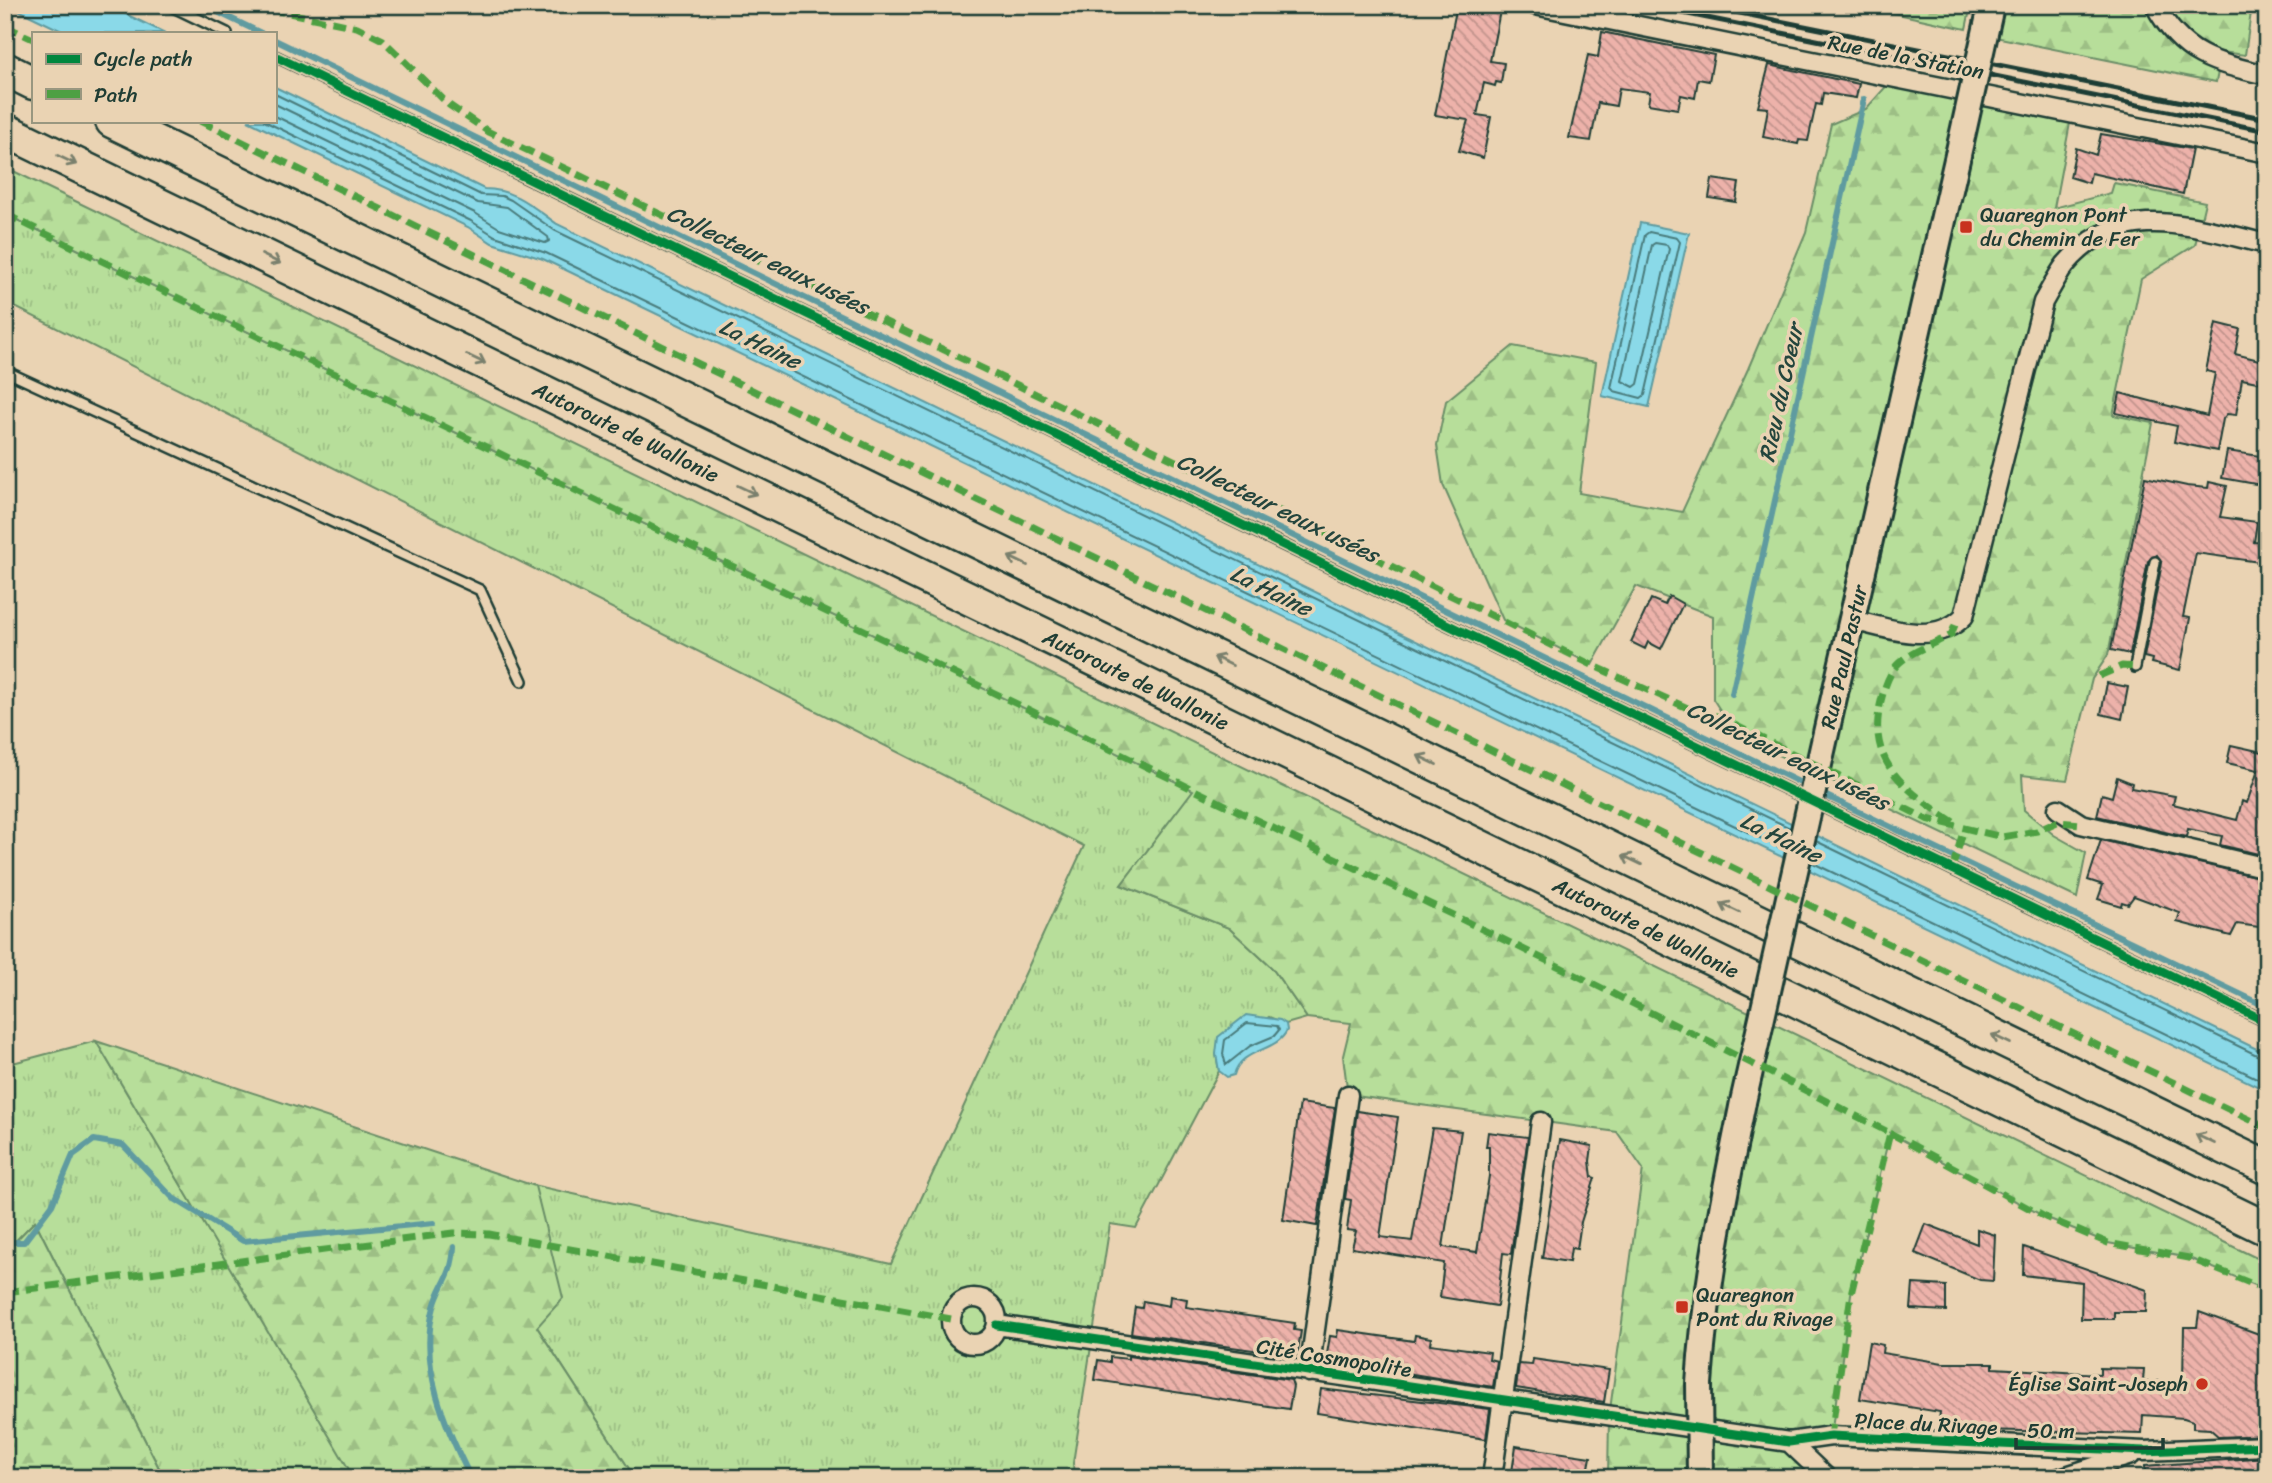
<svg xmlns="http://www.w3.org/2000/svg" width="2272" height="1483" viewBox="0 0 2272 1483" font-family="Sriracha,sans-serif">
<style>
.grass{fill:url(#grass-tufts);stroke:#6b8e67;stroke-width:2}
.forest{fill:url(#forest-firs);stroke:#6b8e67;stroke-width:2}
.water{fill:#8ad9e8;stroke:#5f9ba0;stroke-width:2}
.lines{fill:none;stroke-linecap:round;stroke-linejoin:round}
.shore{stroke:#4a7b7c;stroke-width:2}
.stream{stroke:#5f9ba0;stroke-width:6}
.building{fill:url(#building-back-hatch);stroke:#1f3d34;stroke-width:2}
.service-casing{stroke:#1f3d34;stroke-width:14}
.minor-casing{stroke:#1f3d34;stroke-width:23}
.secondary-casing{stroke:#1f3d34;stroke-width:30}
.motorway-casing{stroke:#1f3d34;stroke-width:37}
.service{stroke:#ead3b3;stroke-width:9}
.minor{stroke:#ead3b3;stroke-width:18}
.secondary{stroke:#ead3b3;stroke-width:24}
.motorway{stroke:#ead3b3;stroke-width:32}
.rail{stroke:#1f3d34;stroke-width:5}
.secondary-bridge-casing{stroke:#1f3d34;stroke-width:30;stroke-linecap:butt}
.secondary-bridge{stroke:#ead3b3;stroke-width:24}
.quiet{stroke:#4da043;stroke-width:7;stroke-dasharray:14 7;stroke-linecap:butt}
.cycleway-casing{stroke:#ead3b3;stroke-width:13}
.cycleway{stroke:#00873e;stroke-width:9}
.oneway{stroke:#7a806d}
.poi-dot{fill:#c8321e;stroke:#ead3b3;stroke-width:2.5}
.labels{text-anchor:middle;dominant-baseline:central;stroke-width:7;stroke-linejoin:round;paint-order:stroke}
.street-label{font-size:21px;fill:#1f3d34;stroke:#ead3b3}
.poi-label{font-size:21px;fill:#1f3d34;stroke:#ead3b3;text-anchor:start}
.water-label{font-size:23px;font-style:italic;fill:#24453d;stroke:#ead3b3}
</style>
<defs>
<pattern id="grass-tufts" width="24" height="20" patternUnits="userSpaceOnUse" patternTransform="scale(1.75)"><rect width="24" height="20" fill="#b7de9a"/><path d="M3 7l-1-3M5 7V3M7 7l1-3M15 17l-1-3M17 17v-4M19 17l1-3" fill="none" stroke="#9dbf85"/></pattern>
<pattern id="forest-firs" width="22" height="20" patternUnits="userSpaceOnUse" patternTransform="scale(1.75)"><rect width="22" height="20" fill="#b7de9a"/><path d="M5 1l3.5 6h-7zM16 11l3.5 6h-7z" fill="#9dbf85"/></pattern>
<pattern id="building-back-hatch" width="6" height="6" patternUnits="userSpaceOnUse" patternTransform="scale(1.75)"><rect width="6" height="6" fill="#edb2aa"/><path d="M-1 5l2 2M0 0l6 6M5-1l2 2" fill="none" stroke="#bf928b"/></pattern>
</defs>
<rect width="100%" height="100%" fill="#ead3b3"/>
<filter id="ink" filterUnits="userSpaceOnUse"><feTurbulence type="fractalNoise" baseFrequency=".0143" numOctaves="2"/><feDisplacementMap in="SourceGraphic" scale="14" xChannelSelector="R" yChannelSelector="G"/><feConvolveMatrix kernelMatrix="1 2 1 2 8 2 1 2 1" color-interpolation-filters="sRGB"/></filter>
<g filter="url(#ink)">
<path class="grass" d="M 5,214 L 1194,790 L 1121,885 L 1229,928 L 1272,968 L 1307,1018 L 1286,1024 L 1269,1017 L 1216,1054 L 1219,1071 L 1136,1228 L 1110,1224 L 1073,1463 L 1074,1478 L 635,1478 L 537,1327 L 528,1184 L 891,1264 L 1084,846 L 5,302 Z
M 96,1041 L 349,1468 L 354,1478 L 164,1478 L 35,1221 L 5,1252 L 5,1065 Z"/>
<path class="forest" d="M 1857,5 L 1971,5 L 1966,29 Z
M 2001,5 L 2252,5 L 2245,55 L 2222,52 L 2216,82 L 1995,37 Z
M 1890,82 L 2071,118 L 2054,208 L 2111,193 L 2114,183 L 2205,202 L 2195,245 L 2141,279 L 2113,415 L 2153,423 L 2108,655 L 2092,679 L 2067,780 L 2022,775 L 2024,810 L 2054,835 L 2086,853 L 2077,898 L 1736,735 L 1713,699 L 1713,616 L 1636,586 L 1592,665 L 1503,620 L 1443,485 L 1437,445 L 1446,401 L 1513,346 L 1596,362 L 1579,493 L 1682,512 L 1748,369 L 1806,232 L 1831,124 L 1866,109 Z
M 5,167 L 2267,1263 L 2267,1290 L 2189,1258 L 2108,1243 L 2045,1217 L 1890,1133 L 1851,1294 L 1831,1436 L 1790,1442 L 1810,1478 L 1608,1478 L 1609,1417 L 1643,1169 L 1617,1132 L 1348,1095 L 1343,1056 L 1351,1023 L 1307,1018 L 1272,968 L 1229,928 L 1121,885 L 1193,790 L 5,214 Z
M 96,1041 L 535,1186 L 563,1298 L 537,1327 L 635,1478 L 354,1478 Z
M 35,1221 L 164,1478 L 5,1478 L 5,1252 Z"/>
<path class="water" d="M 8,5 L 107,5 L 165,33 L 66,33 Z
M 275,87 L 484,189 C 515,189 533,207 557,224 L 2267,1054 L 2267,1091 L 543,259 L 492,243 L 468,227 L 248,121 L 275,121 Z
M 1640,223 L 1689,233 L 1649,407 L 1602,396 Z
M 1246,1015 L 1280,1020 L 1286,1024 L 1287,1030 C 1277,1053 1241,1047 1234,1075 L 1227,1077 L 1219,1071 L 1216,1054 L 1218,1037 Z"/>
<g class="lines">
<path class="shore" d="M 275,94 L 481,195 L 502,196 L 511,200 L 554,230 L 1790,828
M 275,104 L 478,203 L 507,207 L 548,237 L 549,241 L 545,243 L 499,228 L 475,213 L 275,116
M 264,121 L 471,221 L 495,236 L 546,253 L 1785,850
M 1649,232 L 1677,238 L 1680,242 L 1645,395 L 1641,398 L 1614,391 L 1611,388 L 1645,235 Z
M 1655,243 L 1667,245 L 1669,249 L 1638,384 L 1634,387 L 1622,381 L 1652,245 Z
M 1816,841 L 2267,1060
M 1811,862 L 2267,1083
M 1247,1023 L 1277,1026 L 1279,1030 L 1274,1036 L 1250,1046 L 1226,1065 L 1223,1054 L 1225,1040 Z"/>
<path class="stream" d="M 203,5 L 261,33
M 275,40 L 1809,787
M 1732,694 L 1864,99
M 1818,792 L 2267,1007
M 5,1242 L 24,1242 L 52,1205 L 73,1155 L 94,1140 L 123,1145 L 173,1198 L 243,1241 L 434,1223
M 454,1247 C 452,1278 441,1282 434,1307 C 418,1365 445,1427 471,1478"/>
</g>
<path class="building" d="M 1457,5 L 1500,11 L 1490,61 L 1504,63 L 1501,83 L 1496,82 L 1495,86 L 1484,83 L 1477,115 L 1491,117 L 1483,158 L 1459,151 L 1468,120 L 1435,115 Z
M 1602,32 L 1714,55 L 1709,81 L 1698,79 L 1695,98 L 1681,95 L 1678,109 L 1648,104 L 1650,92 L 1619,88 L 1616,106 L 1598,103 L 1591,141 L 1569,138 L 1588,55 L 1598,57 Z
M 1769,65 L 1859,84 L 1856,98 L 1823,93 L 1821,105 L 1816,104 L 1808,141 L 1799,140 L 1798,144 L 1763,137 L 1768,108 L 1758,107 Z
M 2101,134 L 2192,149 L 2183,194 L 2091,173 L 2089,183 L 2070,177 L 2076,148 L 2096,155 Z
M 1712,179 L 1739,183 L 1736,202 L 1709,198 Z
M 2216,323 L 2240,329 L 2235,354 L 2267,362 L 2267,384 L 2242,379 L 2236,415 L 2227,414 L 2223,419 L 2217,451 L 2174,442 L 2177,426 L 2116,413 L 2120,393 L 2207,416 L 2215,373 L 2206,371 Z
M 2227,451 L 2267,457 L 2267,486 L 2222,478 Z
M 2145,477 L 2187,486 L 2208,488 L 2209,482 L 2227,486 L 2220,517 L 2257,522 L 2254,542 L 2267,543 L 2267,563 L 2196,553 L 2183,617 L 2190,618 L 2180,670 L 2151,663 L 2152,659 L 2144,657 L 2162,563 L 2157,555 L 2148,561 L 2130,654 L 2111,650 Z
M 1669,596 L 1683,604 L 1661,649 L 1648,642 L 1645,649 L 1631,642 L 1651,599 L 1665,605 Z
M 2107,683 L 2128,687 L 2122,719 L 2101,714 Z
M 2231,745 L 2267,753 L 2267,856 L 2220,845 L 2222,836 L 2188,829 L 2186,837 L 2097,816 L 2102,794 L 2112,797 L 2117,777 L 2132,783 L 2131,788 L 2175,796 L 2173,804 L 2237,820 L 2242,801 L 2247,803 L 2258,770 L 2227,763 Z
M 2101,840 L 2267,879 L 2267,928 L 2237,924 L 2231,936 L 2177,922 L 2180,913 L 2134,896 L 2128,904 L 2122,902 L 2121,906 L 2098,899 L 2103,885 L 2088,880 Z
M 1300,1103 L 1335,1108 L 1317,1226 L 1283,1220 Z
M 1357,1111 L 1398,1117 L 1380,1237 L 1412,1241 L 1432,1128 L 1461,1131 L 1443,1247 L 1477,1252 L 1489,1176 L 1489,1147 L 1486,1147 L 1488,1132 L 1528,1137 L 1511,1254 L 1503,1253 L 1497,1306 L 1440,1297 L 1444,1263 L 1352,1248 L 1356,1231 L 1347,1230 L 1351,1200 L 1345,1199 Z
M 1560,1140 L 1592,1146 L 1590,1161 L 1592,1177 L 1595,1178 L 1581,1222 L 1577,1249 L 1571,1248 L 1569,1262 L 1542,1258 Z
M 1926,1224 L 1977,1244 L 1977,1229 L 1995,1235 L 1993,1281 L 1980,1280 L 1915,1253 Z
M 2024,1247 L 2147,1290 L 2146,1312 L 2114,1312 L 2114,1319 L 2081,1319 L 2082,1282 L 2023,1275 Z
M 1913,1284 L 1946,1286 L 1946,1311 L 1911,1309 Z
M 1170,1296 L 1187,1299 L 1186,1307 L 1295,1323 L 1294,1330 L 1301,1331 L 1297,1356 L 1131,1333 L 1135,1307 L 1142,1308 L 1143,1301 L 1169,1306 Z
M 2199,1312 L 2267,1337 L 2267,1435 L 2219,1437 L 2210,1429 L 2193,1428 L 2193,1421 L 2184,1418 L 2143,1415 L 2142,1434 L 1938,1429 L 1940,1412 L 1860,1399 L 1869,1342 L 1883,1345 L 1882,1353 L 1943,1363 L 1993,1363 L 1993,1368 L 2100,1374 L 2100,1368 L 2144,1369 L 2143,1381 L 2183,1381 L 2184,1327 L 2197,1327 Z
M 1338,1330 L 1414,1341 L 1415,1335 L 1431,1338 L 1430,1344 L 1490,1352 L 1489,1359 L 1497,1361 L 1493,1387 L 1326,1360 L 1330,1336 L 1337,1337 Z
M 1128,1356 L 1291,1380 L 1293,1386 L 1289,1409 L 1095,1380 L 1098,1360 L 1110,1362 L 1110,1357 L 1128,1359 Z
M 1533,1359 L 1609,1370 L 1604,1402 L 1516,1388 L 1519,1364 L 1532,1365 Z
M 1321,1389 L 1490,1409 L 1486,1439 L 1317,1413 Z
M 1516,1446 L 1591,1457 L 1587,1478 L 1511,1478 Z
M 2267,1457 L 2267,1478 L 2145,1478 L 2145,1466 Z"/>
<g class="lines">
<defs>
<path id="service" d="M 169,5 L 227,33
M 275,56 L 2267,1022
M 5,371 L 480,590 L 522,681
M 2135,667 L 2155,562"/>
<path id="minor" d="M 1535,5 L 2267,153
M 2155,5 C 2182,56 2215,63 2267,75
M 1853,620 C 1888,629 1936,646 1964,616 L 2043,302 C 2050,290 2057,276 2065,265 C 2122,197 2195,228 2267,244
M 2058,809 L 2081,824 L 2267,868
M951 1321a23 23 0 1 1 46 0a23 23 0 1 1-46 0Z
M 997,1325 L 1789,1442 L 1831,1436 L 2144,1451 L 2267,1446
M 1309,1372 L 1348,1095
M 1789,1442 L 1827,1478
M 1492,1478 L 1541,1122
M 2060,1478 L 2131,1455"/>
<path id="secondary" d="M 1835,693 L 1958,155
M 1699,1384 C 1705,1288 1724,1196 1743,1102"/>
<path id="motorway" d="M 5,69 L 33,83
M 112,121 L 2267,1168
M 5,130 L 2267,1229"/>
</defs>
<use href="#service" class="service-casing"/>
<use href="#minor" class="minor-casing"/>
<use href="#secondary" class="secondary-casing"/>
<use href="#motorway" class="motorway-casing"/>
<use href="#service" class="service"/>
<use href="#minor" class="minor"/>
<use href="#secondary" class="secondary"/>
<use href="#motorway" class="motorway"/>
<path class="rail" d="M 1643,5 L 2267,131
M 1700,5 L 2267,119"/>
<defs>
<path id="secondary-bridge" d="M 1958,155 L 1990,11
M 1743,1102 L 1835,693
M 1699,1384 L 1700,1478"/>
</defs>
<use href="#secondary-bridge" class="secondary-bridge-casing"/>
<use href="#secondary-bridge" class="secondary-bridge"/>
<path class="quiet" d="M 249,5 L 357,27 L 383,40 L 449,105 L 489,132 L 1253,498 L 1592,665 L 1692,710 L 1716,716 L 1927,819 L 2002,837 L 2037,831 L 2057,822 L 2081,824
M 5,26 L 33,39
M 200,121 L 2267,1128
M 5,214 L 1558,966 L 1890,1133 L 1851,1294 L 1831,1436
M 1955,625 L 1951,635 C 1933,645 1915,649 1899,663 C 1889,672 1884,689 1881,701 C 1865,765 1909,792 1955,823
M 2099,676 L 2122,666 L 2135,667
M 1952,869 L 1964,829
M 1890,1133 L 2045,1217 L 2108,1243 L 2189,1258 L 2267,1290
M 5,1292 L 454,1233 L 489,1234 L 951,1319"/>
<defs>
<path id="cycleway" d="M 275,56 L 2267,1022
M 997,1325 L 1789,1442 L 1831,1436 L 2144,1451 L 2267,1446"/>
</defs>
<use href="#cycleway" class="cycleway-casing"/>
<use href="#cycleway" class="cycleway"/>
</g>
<defs><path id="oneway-shaft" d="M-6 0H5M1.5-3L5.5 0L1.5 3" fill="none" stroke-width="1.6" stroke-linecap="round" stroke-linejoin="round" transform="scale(1.75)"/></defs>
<g class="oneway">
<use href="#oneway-shaft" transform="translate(67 160) rotate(26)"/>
<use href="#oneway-shaft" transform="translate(271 259) rotate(26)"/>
<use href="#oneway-shaft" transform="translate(476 359) rotate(26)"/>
<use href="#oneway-shaft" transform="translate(747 490) rotate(26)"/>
<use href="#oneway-shaft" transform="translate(1018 561) rotate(-154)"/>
<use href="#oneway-shaft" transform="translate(1223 661) rotate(-154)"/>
<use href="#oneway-shaft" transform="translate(1427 760) rotate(-154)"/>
<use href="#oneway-shaft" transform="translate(1632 860) rotate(-154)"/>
<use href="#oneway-shaft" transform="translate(1730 908) rotate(-154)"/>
<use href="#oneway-shaft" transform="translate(2001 1039) rotate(-154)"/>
<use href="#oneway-shaft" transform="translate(2205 1139) rotate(-154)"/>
</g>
</g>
<g class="poi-dot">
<rect x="1959" y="220" width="14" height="14" rx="3.5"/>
<rect x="1675" y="1300" width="14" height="14" rx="3.5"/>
<circle cx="2202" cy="1384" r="7"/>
</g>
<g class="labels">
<g class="street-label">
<text transform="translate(1906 57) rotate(11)">Rue de la Station</text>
<text transform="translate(626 432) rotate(26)">Autoroute de Wallonie</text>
<text transform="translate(1844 657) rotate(-77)">Rue Paul Pastur</text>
<text transform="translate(1136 680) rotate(26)">Autoroute de Wallonie</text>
<text transform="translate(1646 928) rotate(26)">Autoroute de Wallonie</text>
<text transform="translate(1334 1358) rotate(9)">Cité Cosmopolite</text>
<text transform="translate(1926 1424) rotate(3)">Place du Rivage</text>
</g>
<g class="poi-label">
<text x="1980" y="215">Quaregnon Pont<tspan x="1980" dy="24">du Chemin de Fer</tspan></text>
<text x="1696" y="1295">Quaregnon<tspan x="1696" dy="24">Pont du Rivage</tspan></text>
<text x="2188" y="1384" text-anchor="end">Église Saint-Joseph</text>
</g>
<g class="water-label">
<text transform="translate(768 260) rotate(26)">Collecteur eaux usées</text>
<text transform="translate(760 344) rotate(26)">La Haine</text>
<text transform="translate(1781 393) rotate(-78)">Rieu du Coeur</text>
<text transform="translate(1278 508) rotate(26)">Collecteur eaux usées</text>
<text transform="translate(1271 591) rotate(26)">La Haine</text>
<text transform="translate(1788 756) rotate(26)">Collecteur eaux usées</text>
<text transform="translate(1781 838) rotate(26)">La Haine</text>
</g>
</g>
<rect width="2272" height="1483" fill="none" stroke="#ead3b3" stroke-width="28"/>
<rect x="14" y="14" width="2244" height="1455" fill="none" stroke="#1f3d34" stroke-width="2.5" filter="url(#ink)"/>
<rect x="32" y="32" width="245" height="91" fill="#ead3b3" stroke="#999780" stroke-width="2"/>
<rect x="46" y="54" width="35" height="10" fill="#00873e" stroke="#999780" stroke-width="2"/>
<text x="94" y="66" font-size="21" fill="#1f3d34">Cycle path</text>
<rect x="46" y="89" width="35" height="10" fill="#4da043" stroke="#999780" stroke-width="2"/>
<text x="94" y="102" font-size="21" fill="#1f3d34">Path</text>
<path d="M2016 1438v10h147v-10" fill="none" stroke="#1f3d34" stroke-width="3.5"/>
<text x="2027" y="1438" font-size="21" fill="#1f3d34" stroke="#ead3b3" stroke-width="5" paint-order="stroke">50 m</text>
</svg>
